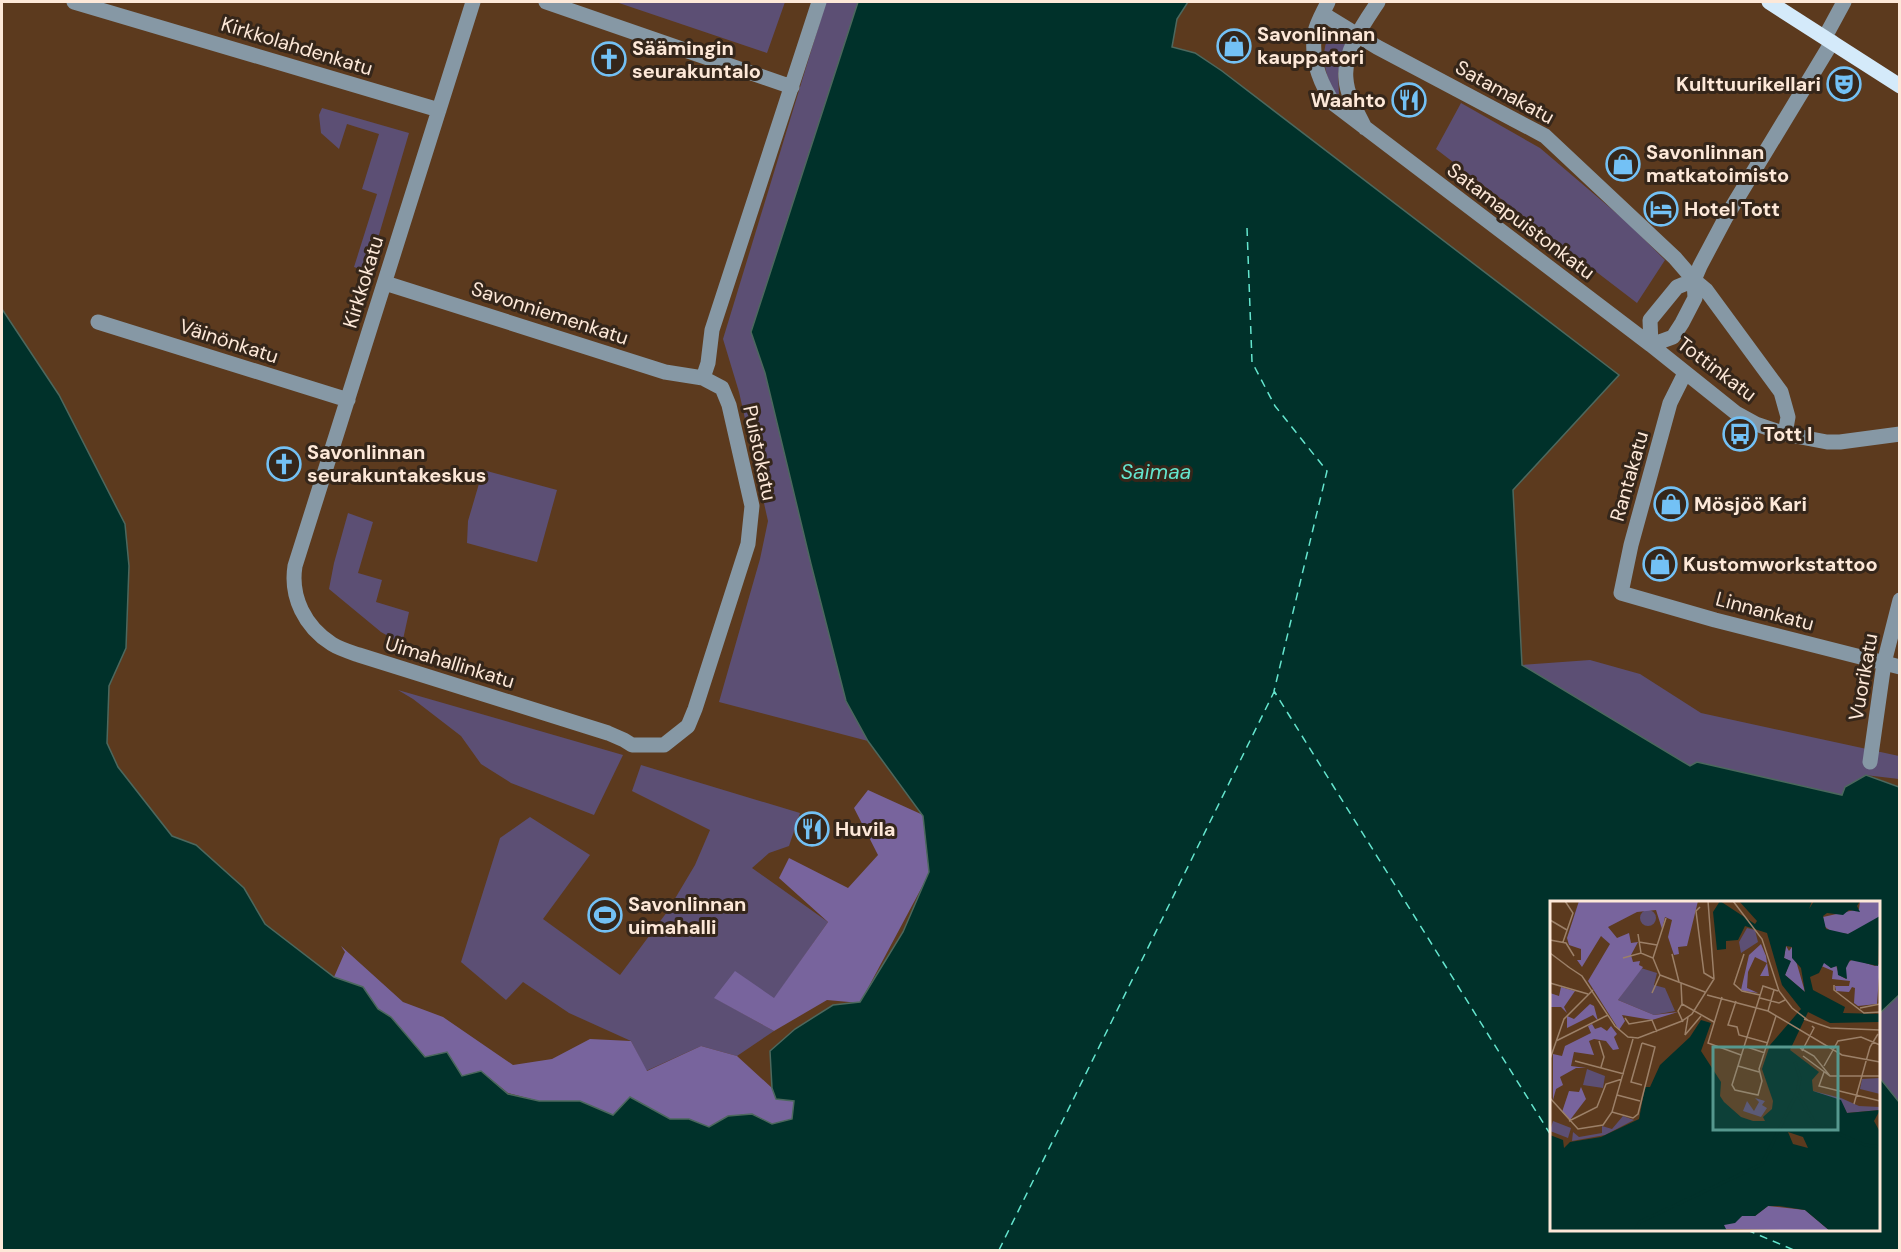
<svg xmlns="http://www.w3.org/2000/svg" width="1901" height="1252" viewBox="0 0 1901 1252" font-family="'DM Sans',sans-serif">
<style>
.green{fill:#5c4f74}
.forest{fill:#78649d}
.water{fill:#00312a;stroke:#4c685e;stroke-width:1.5}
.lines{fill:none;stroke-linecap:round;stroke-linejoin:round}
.ferry{stroke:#64e5ce;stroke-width:1.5;stroke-dasharray:8 6;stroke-linecap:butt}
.minor{stroke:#8698a5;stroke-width:15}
.major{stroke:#d4eafa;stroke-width:15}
.labels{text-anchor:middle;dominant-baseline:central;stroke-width:6;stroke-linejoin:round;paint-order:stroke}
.poi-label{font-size:20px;font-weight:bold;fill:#fde8d8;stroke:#35261a;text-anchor:start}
.street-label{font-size:20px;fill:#fde8d8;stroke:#35261a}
.water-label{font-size:21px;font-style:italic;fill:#64e5ce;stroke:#35261a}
.inset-river{fill:none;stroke:#00312a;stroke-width:3}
.inset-road{fill:none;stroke:#9c8068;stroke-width:1.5}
.view{fill:#56988e;fill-opacity:0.15;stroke:#56988e;stroke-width:3}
.inset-edge{fill:none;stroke:#fde8d8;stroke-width:3}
</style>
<rect width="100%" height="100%" fill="#5c3a1e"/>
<path class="green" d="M 616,2 L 785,2 L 767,53 Z
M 826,2 L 858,2 L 751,332 L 765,373 L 811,564 L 846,700 L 868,741 L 719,702 L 760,559 L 768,521 L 739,392 L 723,339 Z
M 1329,35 L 1345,44 L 1338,74 L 1339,94 L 1335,96 C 1326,75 1319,56 1329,35 Z
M 1461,103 L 1540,148 L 1628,223 L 1665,260 L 1637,303 L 1436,149 Z
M 322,108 L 409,133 L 368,272 L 354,267 L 377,194 L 362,189 L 379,134 L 347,124 L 339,149 L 321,133 L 319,115 Z
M 483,470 L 557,490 L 537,562 L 467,543 L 468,521 Z
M 348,513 L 373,522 L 358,573 L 382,580 L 376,602 L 409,612 L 402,644 L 381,632 L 329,589 L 334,563 Z
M 1590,660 L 1640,674 L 1701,713 L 1899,756 L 1899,779 L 1865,775 L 1842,795 L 1697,762 L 1690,766 L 1522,665 Z
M 398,690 L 623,755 L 594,815 L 511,783 L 481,764 L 461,736 L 413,699 Z
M 641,765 L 800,813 L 789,846 L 769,853 L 752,868 L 828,922 L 774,999 L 715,998 L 774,1031 L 737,1056 L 701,1046 L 646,1071 L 631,1041 L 569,1013 L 523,982 L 506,1000 L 461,962 L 500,838 L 530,817 L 590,855 L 543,919 L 620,975 L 667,912 L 695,865 L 710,830 L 632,791 Z
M 1899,995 L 1899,1102 L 1878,1077 L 1879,1014 Z"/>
<path class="forest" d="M 868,790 L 923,815 L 930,872 L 860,1003 L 827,1000 L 774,1031 L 714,998 L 735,971 L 774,998 L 828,922 L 779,878 L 789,858 L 848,888 L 878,855 L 854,808 Z
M 341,946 L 403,1002 L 443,1017 L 513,1065 L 552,1059 L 590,1039 L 631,1041 L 647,1071 L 701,1046 L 737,1056 L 772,1088 L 776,1099 L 795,1101 L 792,1119 L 772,1124 L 752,1114 L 728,1116 L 709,1127 L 689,1119 L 670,1119 L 630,1098 L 613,1115 L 580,1101 L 539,1101 L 508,1093 L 481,1071 L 462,1076 L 425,1057 L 391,1017 L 378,1009 L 363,987 L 334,977 L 345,952 Z"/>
<path class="water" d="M 858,2 L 1188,2 L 1177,19 L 1172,47 L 1195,53 L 1222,71 L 1619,375 L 1513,490 L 1522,665 L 1690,766 L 1697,762 L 1842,795 L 1845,787 L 1866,775 L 1899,787 L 1899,995 L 1879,1014 L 1878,902 L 1552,902 L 1552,1230 L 1878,1230 L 1879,1077 L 1899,1102 L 1899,1250 L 2,1250 L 2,309 L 59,395 L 125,524 L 129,566 L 126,648 L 109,686 L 107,743 L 118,767 L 172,836 L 196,845 L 244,888 L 265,924 L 334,977 L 363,987 L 378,1009 L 391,1017 L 425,1057 L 447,1052 L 462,1076 L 481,1071 L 508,1094 L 539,1101 L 580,1101 L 613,1115 L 630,1097 L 670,1119 L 689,1119 L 709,1127 L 728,1116 L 752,1114 L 772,1124 L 792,1119 L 794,1101 L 776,1099 L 772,1088 L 770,1051 L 795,1029 L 833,1005 L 860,1002 L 903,932 L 929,872 L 923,816 L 868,741 L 846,701 L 811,564 L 765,373 L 751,332 Z"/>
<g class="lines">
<path class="ferry" d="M 1247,228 L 1252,362 L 1275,406 L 1327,471 L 1274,691 L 1552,1137
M 1747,1230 L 1794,1250
M 999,1250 L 1274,692"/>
<path class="minor" d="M 74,2 L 439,110
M 546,2 L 792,87
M 1328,2 C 1324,11 1317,22 1315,32 C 1310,58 1320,83 1334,104 L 1651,345 L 1736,413 L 1756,424 L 1785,434 L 1827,442 L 1840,442 L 1900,434
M 1323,14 L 1377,47 L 1545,136 L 1675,258 L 1694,280 L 1706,290 L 1781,392 L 1788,417 L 1785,434
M 1825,37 L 1844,2
M 1365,128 C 1358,113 1347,96 1346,79 C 1343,52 1364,23 1378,2
M 385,283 L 665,372 L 703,378 L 722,388 L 729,405 L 752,506 L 748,544 L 695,709 L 688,726 L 664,745 L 632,745 L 624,740 L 608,733 L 359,655 C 350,652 340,649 332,644 C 305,627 290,597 295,566 L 473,2
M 98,322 L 348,400
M 1651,345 L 1673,337 L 1682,323 L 1695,298 L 1694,280 L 1700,266 L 1726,217 L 1832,42
M 1651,345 L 1650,320 L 1677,287 L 1694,280
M 1685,373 L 1670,403 L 1631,545 L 1621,593 L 1715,620 L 1900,667
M 703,378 L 708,363 L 712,330 L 819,2
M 1870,762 L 1884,663 L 1900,600"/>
<path class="major" d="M 1769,2 L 1900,86"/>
</g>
<defs>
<symbol id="shop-ring" viewBox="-11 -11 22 22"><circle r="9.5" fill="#35261a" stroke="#73c1f5" stroke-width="1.5"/><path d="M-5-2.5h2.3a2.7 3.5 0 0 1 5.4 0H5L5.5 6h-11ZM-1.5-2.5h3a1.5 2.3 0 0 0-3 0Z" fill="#73c1f5"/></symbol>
<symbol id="church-ring" viewBox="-11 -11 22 22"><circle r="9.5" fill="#35261a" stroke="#73c1f5" stroke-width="1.5"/><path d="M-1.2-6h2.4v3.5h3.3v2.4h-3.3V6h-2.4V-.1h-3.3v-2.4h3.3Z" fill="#73c1f5"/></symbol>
<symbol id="theatre-ring" viewBox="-11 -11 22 22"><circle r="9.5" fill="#35261a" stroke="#73c1f5" stroke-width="1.5"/><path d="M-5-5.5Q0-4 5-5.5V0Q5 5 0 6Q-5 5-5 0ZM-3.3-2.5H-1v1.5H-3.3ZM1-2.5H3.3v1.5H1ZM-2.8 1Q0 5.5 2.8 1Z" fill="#73c1f5"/></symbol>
<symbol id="restaurant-ring" viewBox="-11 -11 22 22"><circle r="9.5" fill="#35261a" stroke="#73c1f5" stroke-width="1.5"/><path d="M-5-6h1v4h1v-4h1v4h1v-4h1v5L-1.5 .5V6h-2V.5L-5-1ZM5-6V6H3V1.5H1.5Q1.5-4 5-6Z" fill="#73c1f5"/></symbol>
<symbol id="hotel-ring" viewBox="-11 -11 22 22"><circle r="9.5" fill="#35261a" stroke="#73c1f5" stroke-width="1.5"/><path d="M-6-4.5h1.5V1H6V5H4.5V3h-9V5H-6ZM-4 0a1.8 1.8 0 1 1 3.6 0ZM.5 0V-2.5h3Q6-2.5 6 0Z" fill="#73c1f5"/></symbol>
<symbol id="bus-ring" viewBox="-11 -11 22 22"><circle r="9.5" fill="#35261a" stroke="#73c1f5" stroke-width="1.5"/><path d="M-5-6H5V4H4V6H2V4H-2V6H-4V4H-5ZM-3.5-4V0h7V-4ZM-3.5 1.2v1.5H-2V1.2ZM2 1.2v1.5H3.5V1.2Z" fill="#73c1f5"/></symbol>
<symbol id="stadium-ring" viewBox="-11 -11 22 22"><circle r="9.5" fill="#35261a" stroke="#73c1f5" stroke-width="1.5"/><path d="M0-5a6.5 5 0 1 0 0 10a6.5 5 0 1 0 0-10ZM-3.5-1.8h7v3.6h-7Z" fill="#73c1f5"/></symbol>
</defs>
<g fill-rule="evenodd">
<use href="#shop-ring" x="1215" y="27" width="38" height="38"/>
<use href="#church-ring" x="590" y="40" width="38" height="38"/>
<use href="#theatre-ring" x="1825" y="65" width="38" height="38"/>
<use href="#restaurant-ring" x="1390" y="81" width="38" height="38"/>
<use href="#shop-ring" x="1604" y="145" width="38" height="38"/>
<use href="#hotel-ring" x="1642" y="190" width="38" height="38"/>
<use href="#bus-ring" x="1721" y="415" width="38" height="38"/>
<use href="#church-ring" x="265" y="445" width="38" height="38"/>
<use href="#shop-ring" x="1652" y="485" width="38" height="38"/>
<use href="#shop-ring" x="1641" y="545" width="38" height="38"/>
<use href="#restaurant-ring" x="793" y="810" width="38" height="38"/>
<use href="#stadium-ring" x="586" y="896" width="38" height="38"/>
</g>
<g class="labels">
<g class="poi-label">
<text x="1257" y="34">Savonlinnan<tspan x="1257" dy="23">kauppatori</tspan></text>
<text x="632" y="48">Säämingin<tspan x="632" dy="23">seurakuntalo</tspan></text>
<text x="1821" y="84" text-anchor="end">Kulttuurikellari</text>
<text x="1386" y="100" text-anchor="end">Waahto</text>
<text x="1646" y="152">Savonlinnan<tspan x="1646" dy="23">matkatoimisto</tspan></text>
<text x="1684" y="209">Hotel Tott</text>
<text x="1763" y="434">Tott I</text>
<text x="307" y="452">Savonlinnan<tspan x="307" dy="23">seurakuntakeskus</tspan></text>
<text x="1694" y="504">Mösjöö Kari</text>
<text x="1683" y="564">Kustomworkstattoo</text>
<text x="835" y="829">Huvila</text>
<text x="628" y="904">Savonlinnan<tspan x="628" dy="23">uimahalli</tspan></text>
</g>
<g class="street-label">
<text transform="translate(297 46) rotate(17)">Kirkkolahdenkatu</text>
<text transform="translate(1505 92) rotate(29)">Satamakatu</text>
<text transform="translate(1521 221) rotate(37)">Satamapuistonkatu</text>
<text transform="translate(363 282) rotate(-73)">Kirkkokatu</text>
<text transform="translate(550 313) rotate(18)">Savonniemenkatu</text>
<text transform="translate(229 341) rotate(18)">Väinönkatu</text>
<text transform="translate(1717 369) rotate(37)">Tottinkatu</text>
<text transform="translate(760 453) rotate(78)">Puistokatu</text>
<text transform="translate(1629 476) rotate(-74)">Rantakatu</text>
<text transform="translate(1765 611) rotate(15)">Linnankatu</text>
<text transform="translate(450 662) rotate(17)">Uimahallinkatu</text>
<text transform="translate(1863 677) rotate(-80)">Vuorikatu</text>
</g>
<g class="water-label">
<text x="1156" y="472">Saimaa</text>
</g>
</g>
<g transform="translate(1550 901)">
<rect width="330" height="330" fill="#5c3a1e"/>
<path d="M90 17a8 8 0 1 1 16 0a8 8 0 1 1-16 0ZM 197,27 L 205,29 L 208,41 L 191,52 L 189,41 ZM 91,67 L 107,72 L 104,84 L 115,87 L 125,110 L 104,114 L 68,99 ZM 37,168 L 55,175 L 53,187 L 33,184 ZM 330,177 L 330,193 L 310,188 L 312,178 ZM 263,190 L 291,197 L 309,205 L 330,206 L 330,209 L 297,212 L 290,199 L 274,197 ZM 205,197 L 215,200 L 212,204 L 217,207 L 211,216 L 193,210 L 197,200 L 204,210 L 209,201 ZM 73,215 L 84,219 L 55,234 L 22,240 L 23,231 L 29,236 L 52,232 L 52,225 L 62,228 ZM 3,220 L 21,227 L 18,237 L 0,230 Z" fill="#5c4f74"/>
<path d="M 29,0 L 148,0 L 137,45 L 128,46 L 129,53 L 124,54 L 118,36 L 122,19 L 115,16 L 112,28 L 106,9 L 87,11 L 58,26 L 67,37 L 79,32 L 81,42 L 88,41 L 81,54 L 83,61 L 90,60 L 89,64 L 93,66 L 68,99 L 104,114 L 128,111 L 102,119 L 72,114 L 75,120 L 69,129 L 38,80 L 60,43 L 51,35 L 32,66 L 27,59 L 31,59 L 31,48 L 19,44 L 17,37 ZM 310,0 L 330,0 L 330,15 L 320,23 L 298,33 L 282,31 L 274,25 L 273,16 L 309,8 ZM 211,43 L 216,55 L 219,75 L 210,75 L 217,62 L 205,56 L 198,71 L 197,87 L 208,92 L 194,90 L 191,89 L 199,54 ZM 236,45 L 239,50 L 242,46 L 255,91 L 235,74 L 240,60 L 234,57 ZM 303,58 L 325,65 L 330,63 L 327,103 L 308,105 L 304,102 L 305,87 L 302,86 L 299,91 L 286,90 L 285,85 L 299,85 L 300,80 L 282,78 L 283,70 L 269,64 L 274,61 L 281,67 L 286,64 L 289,74 L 296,78 L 296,63 ZM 11,86 L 25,90 L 14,106 L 17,112 L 11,106 L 0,106 L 0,92 L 9,95 ZM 40,103 L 44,105 L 48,120 L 43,114 L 17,127 L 17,115 L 24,118 ZM 42,123 L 45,128 L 51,126 L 57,130 L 61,125 L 67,133 L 64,136 L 69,148 L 63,149 L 56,140 L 44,138 L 39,140 L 44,154 L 24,151 L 21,165 L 36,167 L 26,167 L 10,176 L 13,184 L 6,188 L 3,199 L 3,153 L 12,155 L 15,145 L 41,132 L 38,125 ZM 31,186 L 36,198 L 20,219 L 12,211 L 19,190 L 29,191 ZM 218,305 L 255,309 L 280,330 L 174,328 L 173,324 L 192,315 L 205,315 Z" fill="#78649d"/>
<path d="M 170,0 L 205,23 L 207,20 L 189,0 L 262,0 L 259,8 L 264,0 L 310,0 L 307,5 L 310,11 L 299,9 L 293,14 L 277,12 L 273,15 L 276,28 L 298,33 L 330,15 L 328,65 L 300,59 L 296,67 L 297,78 L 288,74 L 287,65 L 281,67 L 274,62 L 269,72 L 260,76 L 263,89 L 295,106 L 293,112 L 330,113 L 330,121 L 280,122 L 258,111 L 240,149 L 269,171 L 262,179 L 263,190 L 291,199 L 297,212 L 330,209 L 324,220 L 330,231 L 330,330 L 280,330 L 255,309 L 229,305 L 218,305 L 205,315 L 192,315 L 185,322 L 174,324 L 177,330 L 0,330 L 0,234 L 13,239 L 14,247 L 20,241 L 51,236 L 89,218 L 95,186 L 100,186 L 110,164 L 140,136 L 151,119 L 161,122 L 151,150 L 171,181 L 170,195 L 174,201 L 191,216 L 203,220 L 215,220 L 213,216 L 222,208 L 223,200 L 212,168 L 220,144 L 251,108 L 232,84 L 217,32 L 195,25 L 188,39 L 176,40 L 176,48 L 167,49 L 163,11 ZM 236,45 L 242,46 L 242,57 L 251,67 L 255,91 L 235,74 L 241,60 L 234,57 ZM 238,231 L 253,236 L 258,247 L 243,243 Z" fill="#00312a" fill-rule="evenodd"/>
<path class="inset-river" d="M 245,161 L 250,177 L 247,192 L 265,222 L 315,244 L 330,246M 85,330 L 90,321 L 212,263 L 247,192"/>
<path class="inset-road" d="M 183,0 L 212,38 L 229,90 L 242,107 L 259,120M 150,6 L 146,10 L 154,72 L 164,78M 0,19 L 17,29M 88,33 L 91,52M 0,39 L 16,42 L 24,55M 13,41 L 23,12 L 15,0M 89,41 L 107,44M 0,52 L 20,67M 122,53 L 129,81M 194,53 L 184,83 L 192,90 L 210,94M 73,57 L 91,52 L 103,57 L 110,74M 103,57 L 116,17M 17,65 L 32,75 L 65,125 L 78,136 L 88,137 L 132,120 L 142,113 L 164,78 L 158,0M 110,74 L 155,91M 0,82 L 38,93M 131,82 L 132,103 L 164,121M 284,84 L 284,89 L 314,112 L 330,111M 102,92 L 110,74M 157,94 L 218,110 L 292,154 L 330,161M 172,96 L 158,142 L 191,154M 210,97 L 229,102 L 235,99M 186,100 L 178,124 L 187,126 L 189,134 L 218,142M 132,103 L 128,110 L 133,121M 310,107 L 330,103M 218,110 L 224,89M 226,115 L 209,168 L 212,180 L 208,194 L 185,189 L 182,184 L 213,85 L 228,90M 75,117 L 79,123 L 102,119 L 107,131M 254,118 L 280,127 L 330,129M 135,134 L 151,115M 135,134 L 138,116M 6,140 L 58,114M 49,140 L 54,156 L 51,166M 194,145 L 215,152M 250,147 L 264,155 L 280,175M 283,149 L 288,140 L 311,136 L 330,144M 252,150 L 264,127 L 262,125M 253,155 L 280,175 L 330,175M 0,158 L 14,118 L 43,89M 25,160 L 74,173M 188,165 L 209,171M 274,165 L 283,149M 274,171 L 269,185 L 330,200M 92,184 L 81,181 L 92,142M 67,194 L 90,200M 0,197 L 28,228 L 53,224 L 62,211 L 83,138M 304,203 L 320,146 L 328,133M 62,211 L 83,217 L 88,213 L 105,146 L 92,142M 19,220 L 47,206 L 56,183 L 72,178"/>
<path class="view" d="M 163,146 L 288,146 L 288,229 L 163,229 Z"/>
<rect width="330" height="330" class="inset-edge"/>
</g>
<rect width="1901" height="1252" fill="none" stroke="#fde8d8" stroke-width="6"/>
</svg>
